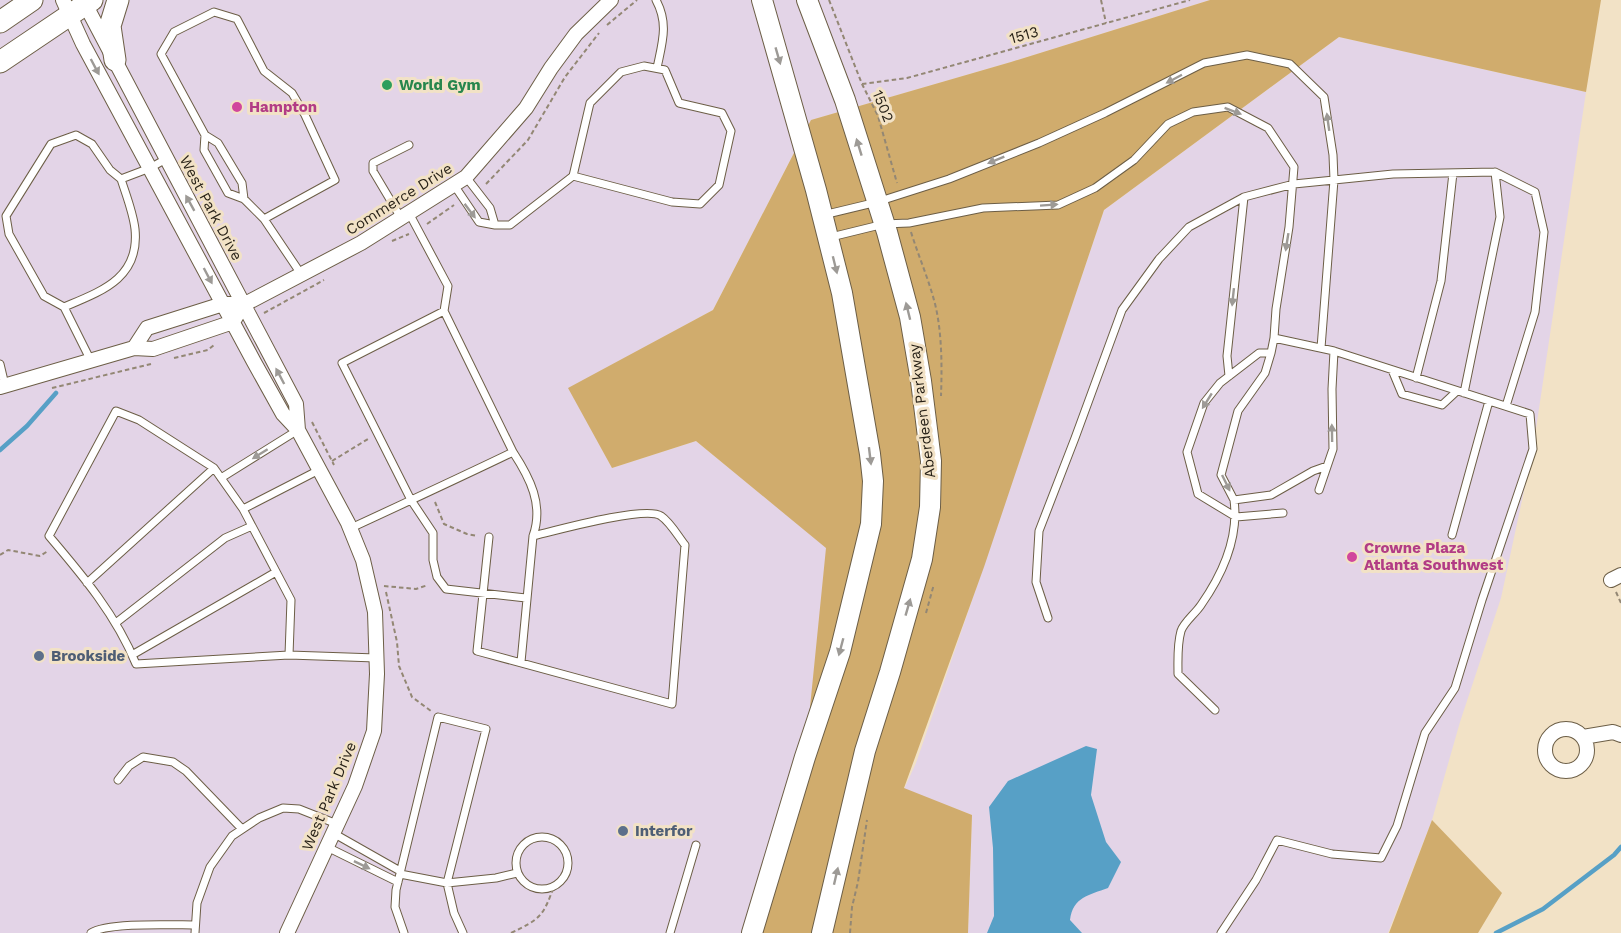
<svg xmlns="http://www.w3.org/2000/svg" width="1621" height="933" viewBox="0 0 1621 933" font-family="'Work Sans',sans-serif">
<style>
.commercial{fill:#e3d4e7}
.forest{fill:#d0ac6d}
.water{fill:#57a0c6}
.lines{fill:none;stroke-linecap:round;stroke-linejoin:round}
.stream{stroke:#57a0c6;stroke-width:4.5}
.lane-casing{stroke:#6c5e46;stroke-width:9}
.street-casing{stroke:#6c5e46;stroke-width:16}
.secondary-casing{stroke:#6c5e46;stroke-width:22}
.primary-casing{stroke:#6c5e46;stroke-width:23}
.path{stroke:#938774;stroke-width:2;stroke-dasharray:4.5 3;stroke-linecap:butt}
.lane{stroke:#fff;stroke-width:7}
.street{stroke:#fff;stroke-width:14}
.secondary{stroke:#fff;stroke-width:20}
.primary{stroke:#fff;stroke-width:21}
.oneway{fill:#9d9a96}
.leisure-dot{fill:#2e9e5b;stroke:#f2e2c6;stroke-width:2}
.hotel-dot{fill:#d1479c;stroke:#f2e2c6;stroke-width:2}
.service-dot{fill:#5c6f8a;stroke:#f2e2c6;stroke-width:2}
.labels{text-anchor:middle;dominant-baseline:central;stroke-width:6;stroke-linejoin:round;paint-order:stroke}
.street-label{font-size:15px;fill:#251f15;stroke:#f2e2c6}
.leisure-label{font-size:15px;font-weight:bold;fill:#27864d;stroke:#f2e2c6;text-anchor:start}
.hotel-label{font-size:15px;font-weight:bold;fill:#b23c85;stroke:#f2e2c6;text-anchor:start}
.service-label{font-size:15px;font-weight:bold;fill:#4e5e75;stroke:#f2e2c6;text-anchor:start}
</style>
<rect width="100%" height="100%" fill="#f2e2c6"/>
<path class="commercial" d="M 0,0 L 1210,0 L 1011,62 L 811,120 L 713,310 L 569,388 L 612,468 L 696,441 L 827,548 L 805,757 L 752,933 L 0,933 Z
M 1339,37 L 1586,92 L 1533,449 L 1501,598 L 1460,722 L 1432,820 L 1388,933 L 968,933 L 972,815 L 904,789 L 916,763 L 981,574 L 1104,210 Z"/>
<path class="forest" d="M 1210,0 L 1601,0 L 1586,92 L 1339,37 L 1104,210 L 984,567 L 904,788 L 972,815 L 968,933 L 747,933 L 805,757 L 826,548 L 696,441 L 612,468 L 568,388 L 713,310 L 811,120 L 1011,62 Z
M 1432,820 L 1502,893 L 1478,933 L 1389,933 Z"/>
<path class="water" d="M 1086,746 L 1097,749 L 1091,795 L 1106,842 L 1121,862 L 1108,888 C 1089,895 1073,897 1070,920 L 1082,933 L 987,933 L 994,916 L 993,848 L 989,807 L 1008,781 Z"/>
<g class="lines">
<path class="stream" d="M 0,450 L 27,426 L 56,393
M 1496,933 L 1543,909 L 1614,855 L 1621,847"/>
<defs>
<path id="lane" d="M 656,0 C 669,24 662,43 657,68
M 205,135 L 204,150 L 228,193 L 244,199 L 264,219 L 301,274
M 466,177 L 490,208 L 495,225
M 454,185 L 479,222 L 495,225 L 510,225 L 573,176 L 590,103 L 621,72 L 644,66 L 665,70 L 679,103 L 722,113 L 731,131 L 719,185 L 700,204 L 672,202 L 573,176
M 244,199 L 242,183 L 218,143 L 205,135 L 161,54 L 174,32 L 214,12 L 237,19 L 264,71 L 292,93 L 305,115 L 335,180 L 264,219
M 409,213 L 448,286 L 444,311
M 823,215 L 877,202 L 949,179 L 1039,143 L 1105,113 L 1204,63 L 1247,55 L 1290,64 L 1324,97 L 1333,155 L 1334,180 L 1321,348
M 401,218 L 373,171 L 373,163 L 409,145
M 831,237 L 884,224 L 909,223 L 983,208 L 1058,205 L 1095,188 L 1134,160 L 1168,124 L 1193,112 L 1228,107 L 1268,128 L 1294,167 L 1289,227 L 1276,309 L 1274,338 L 1271,353 L 1259,353 L 1220,383 L 1204,403 L 1187,452 L 1198,494 L 1236,517 L 1283,513
M 64,307 C 102,291 140,278 135,229 C 133,212 126,195 121,179
M 1271,353 L 1265,373 L 1238,411 L 1221,475 L 1234,500 L 1271,495 L 1313,471 L 1327,466
M 91,361 L 64,307 L 44,296 L 9,234 L 6,216 L 51,144 L 76,135 L 92,144 L 110,170 L 121,179 L 150,168 L 166,159
M 0,364 L 5,385
M 1392,370 L 1402,394 L 1442,405 L 1457,391
M 1229,376 L 1227,356 L 1244,197
M 1416,378 L 1441,281 L 1453,173
M 1464,393 L 1500,217 L 1495,172
M 513,452 C 530,478 544,505 533,536 L 521,662
M 221,478 L 298,430
M 1319,490 L 1333,449 L 1332,389 L 1334,351
M 243,509 L 319,470
M 351,528 C 405,503 459,478 513,452 L 444,311 L 342,363 L 411,500 L 433,533 L 433,560 L 437,577 L 446,589 L 526,598
M 1452,535 L 1489,401
M 489,537 L 477,651 L 672,704 L 685,545 C 678,536 670,522 661,516 C 646,505 554,531 533,536
M 87,583 L 214,468
M 1048,618 L 1036,582 L 1039,531 L 1075,438 L 1122,310 L 1159,259 L 1189,227 L 1244,197 L 1294,184 L 1334,180 L 1393,174 L 1495,172 L 1535,192 L 1544,232 L 1535,312 L 1506,406
M 117,622 L 225,538 L 252,526
M 132,655 L 276,572
M 289,655 L 136,664 C 116,615 83,576 49,536 L 116,411 L 139,420 L 214,468 L 243,509 L 291,600 L 289,655 L 376,658
M 1215,710 L 1178,674 C 1178,660 1177,645 1181,631 C 1184,622 1195,614 1201,605 C 1222,575 1239,538 1234,500
M 118,780 L 129,766 L 143,757 L 173,762 L 186,771 L 242,829
M 333,833 L 400,871
M516 863a26 26 0 1 1 52 0a26 26 0 1 1-52 0Z
M 327,847 L 398,882
M 400,874 L 447,883 L 496,878 L 517,873
M 91,933 C 107,922 173,925 195,925
M 195,933 L 197,903 L 210,867 L 232,836 L 259,818 L 283,808 L 299,809 L 337,824
M 404,933 L 395,907 L 396,890 L 438,717 L 486,729 L 447,883 L 454,913 L 463,933
M 670,933 L 696,845
M 1221,933 L 1256,880 L 1277,840 L 1332,854 L 1381,858 L 1397,826 L 1425,733 L 1455,688 L 1482,600 L 1533,449 L 1530,414 L 1334,351 L 1274,338"/>
<path id="street" d="M 63,0 L 83,44 L 254,362 L 283,414 L 298,430 L 348,523 L 363,560 L 375,612 L 377,674 L 374,731 L 355,786 L 287,933
M 83,0 L 296,404 L 298,430
M 134,348 L 147,328 L 223,304 L 232,304
M 0,387 L 134,348 L 153,349 L 233,322 L 243,305 L 361,243 L 466,177 L 526,108 L 551,68 L 576,34 L 611,0
M 1611,580 L 1621,575
M1545 750a21 21 0 1 1 42 0a21 21 0 1 1-42 0Z
M 1583,737 L 1613,732 L 1621,735"/>
<path id="secondary" d="M 807,0 L 845,100 L 887,232 L 910,317 L 921,381 L 931,461 L 930,507 L 922,559 L 890,672 L 865,751 L 822,933
M 752,933 L 805,757 L 840,652 L 871,524 L 873,481 L 870,454 L 842,293 L 816,190 L 762,0"/>
<path id="primary" d="M 0,22 L 32,0
M 115,60 L 110,26 L 118,0
M 0,62 L 92,0"/>
</defs>
<use href="#lane" class="lane-casing"/>
<use href="#street" class="street-casing"/>
<use href="#secondary" class="secondary-casing"/>
<use href="#primary" class="primary-casing"/>
<path class="path" d="M 829,0 L 862,84 L 878,116 L 897,183
M 1101,0 L 1106,23
M 607,25 L 637,0
M 862,84 L 907,78 L 1190,0
M 486,184 L 528,140 L 565,77 L 599,33
M 427,224 L 454,205
M 911,232 C 919,258 930,282 936,308 C 942,336 942,367 941,396
M 392,241 L 409,234
M 264,313 L 324,280
M 174,358 L 208,350 L 214,345
M 52,388 L 151,364
M 312,422 L 334,465
M 332,461 L 368,439
M 435,502 L 444,524 L 467,534 L 478,536
M 0,555 L 8,550 L 40,556 L 48,551
M 384,586 L 416,589 L 428,585
M 386,592 L 397,642 L 399,666 L 412,697 L 431,711
M 1616,592 L 1621,603
M 926,613 L 934,584
M 511,933 C 540,919 543,917 554,886
M 850,933 L 852,907 L 858,882 L 867,820"/>
<use href="#lane" class="lane"/>
<use href="#street" class="street"/>
<use href="#secondary" class="secondary"/>
<use href="#primary" class="primary"/>
</g>
<defs><path id="oneway-solid" d="M-6-.8H1V-3.2L6.5 0L1 3.2V.8H-6Z" transform="scale(1.5)"/></defs>
<g class="oneway">
<use href="#oneway-solid" transform="translate(778 56) rotate(74)"/>
<use href="#oneway-solid" transform="translate(95 67) rotate(62)"/>
<use href="#oneway-solid" transform="translate(1174 79) rotate(152)"/>
<use href="#oneway-solid" transform="translate(1233 111) rotate(21)"/>
<use href="#oneway-solid" transform="translate(1328 122) rotate(-98)"/>
<use href="#oneway-solid" transform="translate(859 147) rotate(-107)"/>
<use href="#oneway-solid" transform="translate(996 160) rotate(158)"/>
<use href="#oneway-solid" transform="translate(190 203) rotate(-119)"/>
<use href="#oneway-solid" transform="translate(1049 205) rotate(-4)"/>
<use href="#oneway-solid" transform="translate(470 211) rotate(53)"/>
<use href="#oneway-solid" transform="translate(1287 242) rotate(99)"/>
<use href="#oneway-solid" transform="translate(835 265) rotate(76)"/>
<use href="#oneway-solid" transform="translate(208 276) rotate(62)"/>
<use href="#oneway-solid" transform="translate(1233 297) rotate(96)"/>
<use href="#oneway-solid" transform="translate(908 311) rotate(-104)"/>
<use href="#oneway-solid" transform="translate(280 376) rotate(-118)"/>
<use href="#oneway-solid" transform="translate(1207 401) rotate(122)"/>
<use href="#oneway-solid" transform="translate(1332 433) rotate(-91)"/>
<use href="#oneway-solid" transform="translate(260 454) rotate(148)"/>
<use href="#oneway-solid" transform="translate(870 456) rotate(83)"/>
<use href="#oneway-solid" transform="translate(1226 483) rotate(64)"/>
<use href="#oneway-solid" transform="translate(908 607) rotate(-74)"/>
<use href="#oneway-solid" transform="translate(841 647) rotate(105)"/>
<use href="#oneway-solid" transform="translate(362 865) rotate(26)"/>
<use href="#oneway-solid" transform="translate(836 876) rotate(-77)"/>
</g>
<circle class="leisure-dot" cx="387" cy="85" r="6"/>
<g class="hotel-dot">
<circle cx="237" cy="107" r="6"/>
<circle cx="1352" cy="557" r="6"/>
</g>
<g class="service-dot">
<circle cx="39" cy="656" r="6"/>
<circle cx="623" cy="831" r="6"/>
</g>
<g class="labels">
<g class="street-label">
<text transform="translate(1024 35) rotate(-16)">1513</text>
<text transform="translate(883 106) rotate(68)">1502</text>
<text transform="translate(399 199) rotate(-32)">Commerce Drive</text>
<text transform="translate(211 208) rotate(62)">West Park Drive</text>
<text transform="translate(922 411) rotate(-97)">Aberdeen Parkway</text>
<text transform="translate(329 796) rotate(-67)">West Park Drive</text>
</g>
<g class="leisure-label">
<text x="399" y="85">World Gym</text>
</g>
<g class="hotel-label">
<text x="249" y="107">Hampton</text>
<text x="1364" y="548">Crowne Plaza<tspan x="1364" dy="17">Atlanta Southwest</tspan></text>
</g>
<g class="service-label">
<text x="51" y="656">Brookside</text>
<text x="635" y="831">Interfor</text>
</g>
</g>
</svg>
